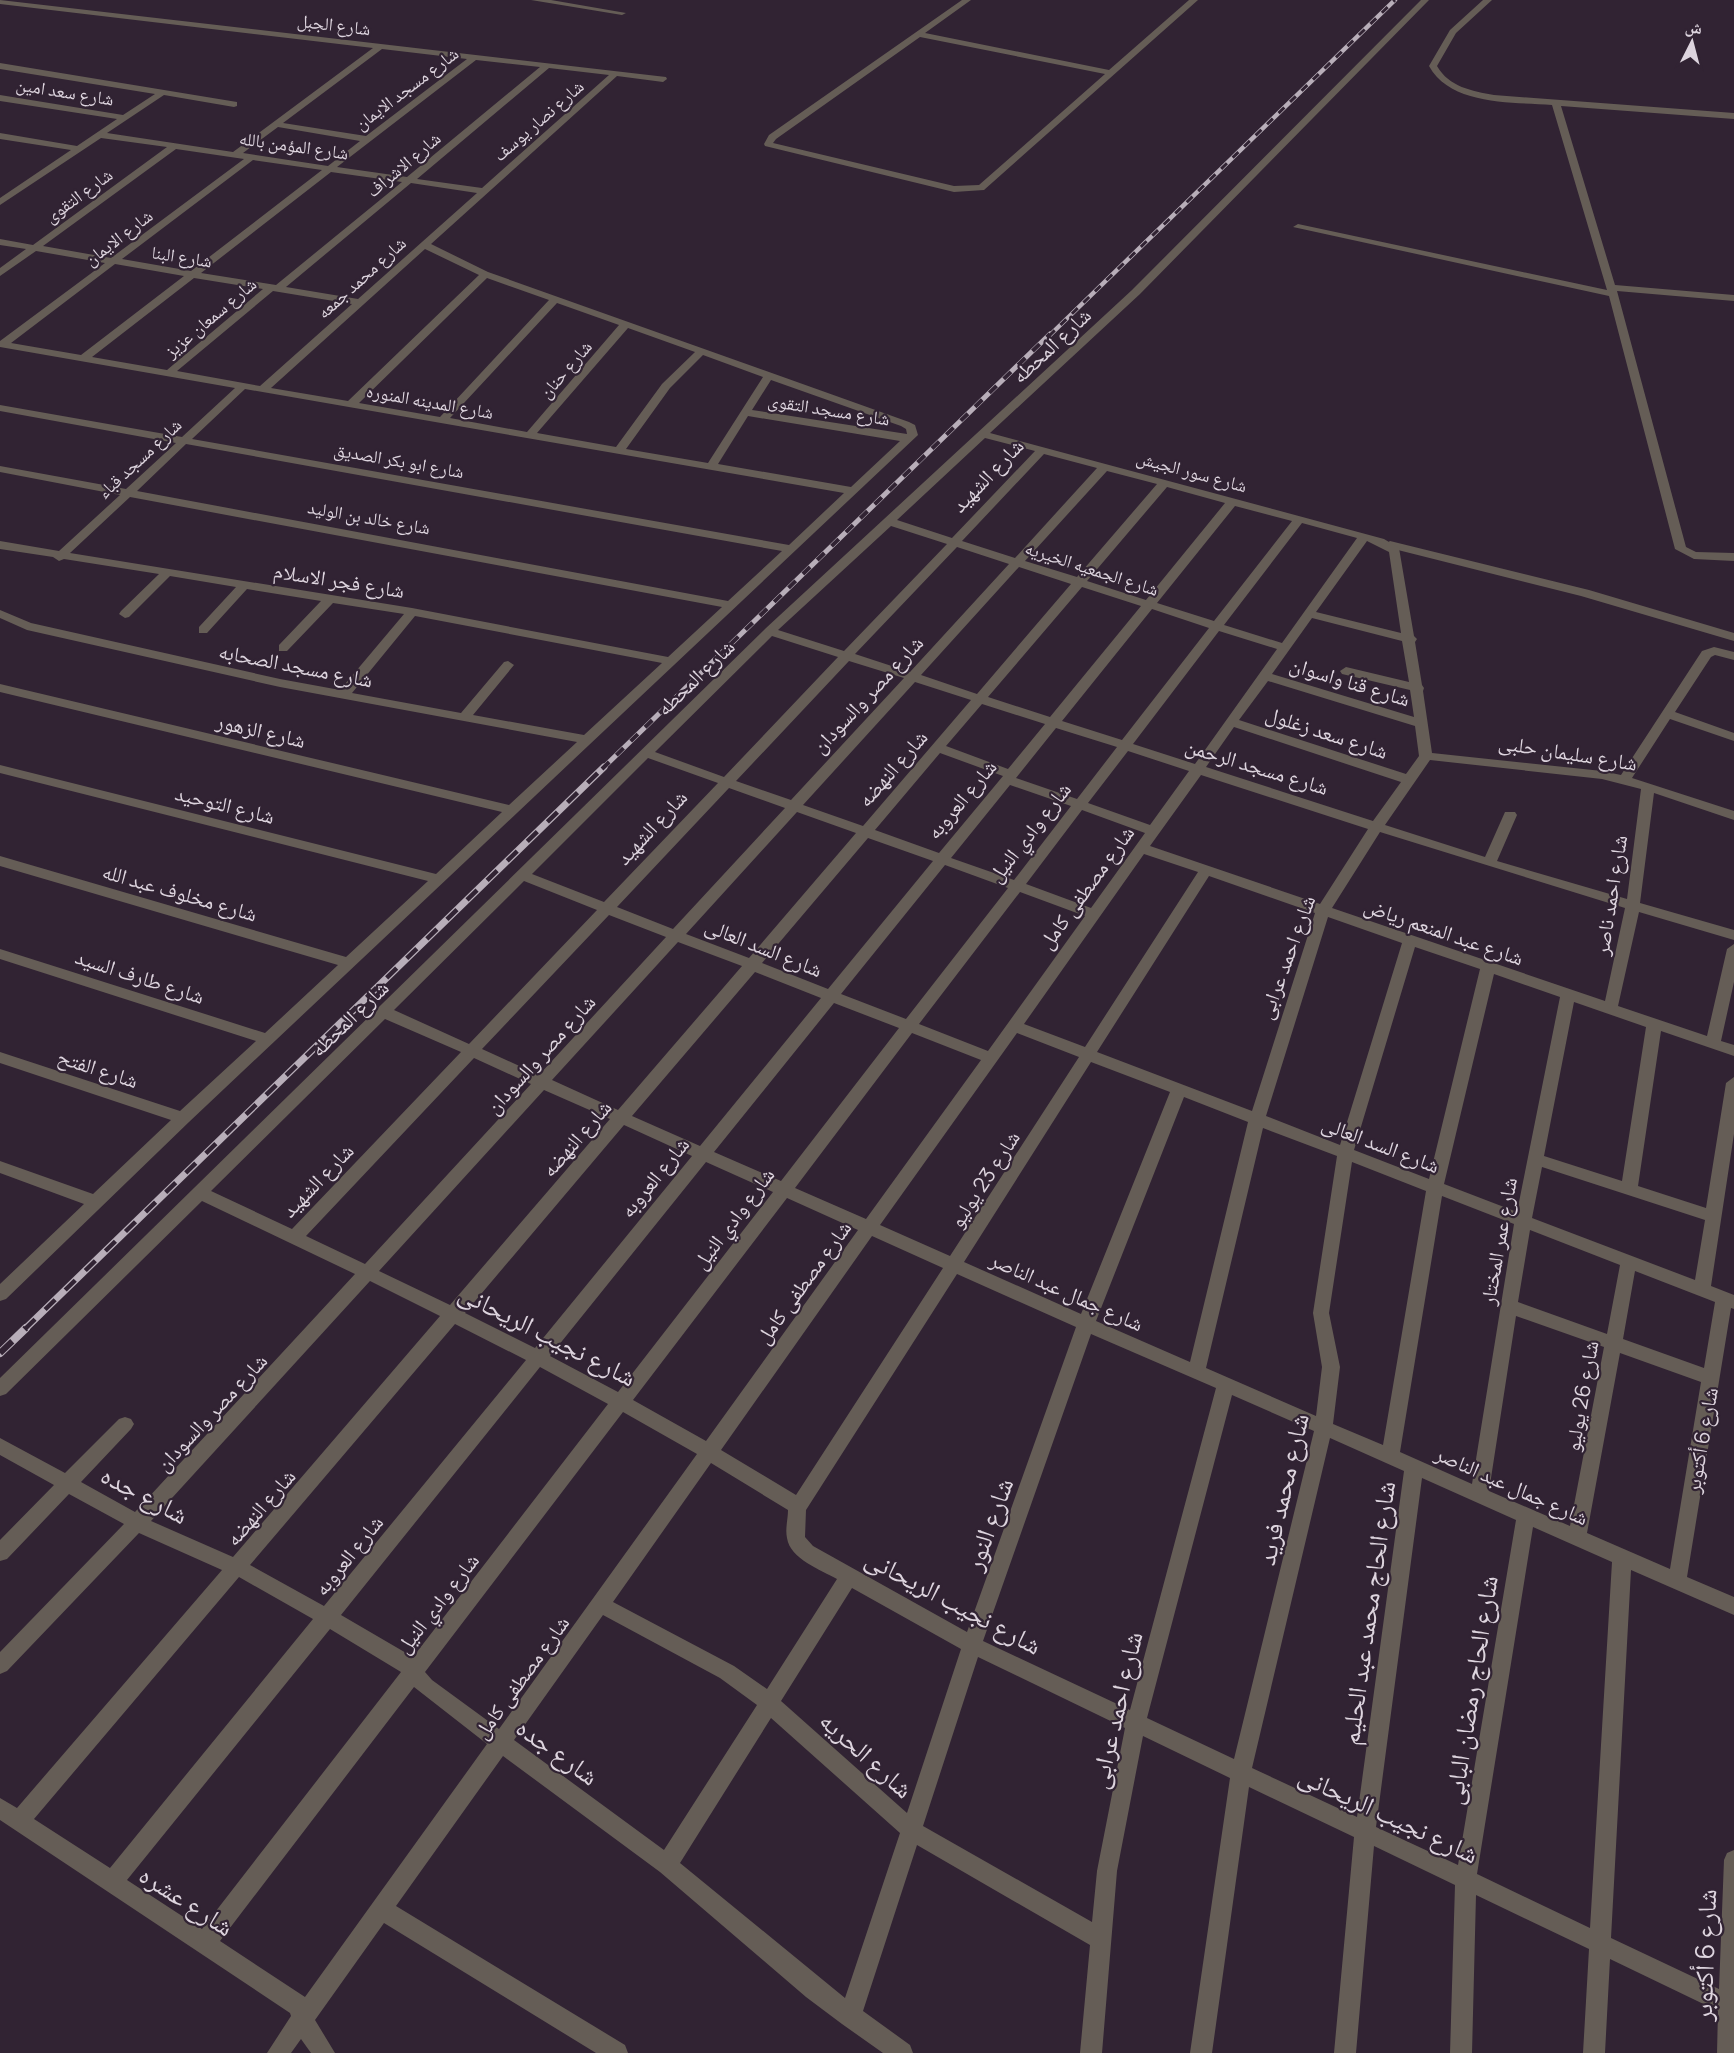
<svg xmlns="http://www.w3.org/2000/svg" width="1734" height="2053" viewBox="0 0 1734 2053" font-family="Manrope,'Noto Naskh Arabic',sans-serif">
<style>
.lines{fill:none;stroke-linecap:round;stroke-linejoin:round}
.lane{fill:#655d56;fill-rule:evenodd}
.street{fill:#655d56;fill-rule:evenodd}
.rail-far3-casing{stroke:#b8aeb9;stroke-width:4.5}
.rail-far2-casing{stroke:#b8aeb9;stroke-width:5}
.rail-far1-casing{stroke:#b8aeb9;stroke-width:7}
.rail-casing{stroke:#b8aeb9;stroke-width:8}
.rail-far3{stroke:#312333;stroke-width:3;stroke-dasharray:8;stroke-linecap:butt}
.rail-far2{stroke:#312333;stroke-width:4;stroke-dasharray:10;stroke-linecap:butt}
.rail-far1{stroke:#312333;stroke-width:4.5;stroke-dasharray:14;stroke-linecap:butt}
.rail{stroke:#312333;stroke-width:6;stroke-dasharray:17;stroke-linecap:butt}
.labels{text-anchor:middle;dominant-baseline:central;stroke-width:4.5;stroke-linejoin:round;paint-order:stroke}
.far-street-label{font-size:18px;fill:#ddd4de;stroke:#312333}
.street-label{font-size:21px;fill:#ddd4de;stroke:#312333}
.near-street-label{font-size:26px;fill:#ddd4de;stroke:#312333}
</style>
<rect width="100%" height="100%" fill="#312333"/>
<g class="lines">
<path class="lane" d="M 962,0 L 971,0 L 925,33 L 1109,70 L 1189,0 L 1198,0 L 984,190 L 954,192 L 765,146 L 764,144 L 769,135 ZM 920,37 L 1105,74 L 979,185 L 954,186 L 773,143 L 776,139 Z
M 1483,0 L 1492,0 L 1456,33 L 1437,66 C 1449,87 1472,91 1494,95 L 1734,113 L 1734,119 L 1561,106 L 1615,285 L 1734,295 L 1734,301 L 1617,291 L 1686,547 L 1696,552 L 1734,553 L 1734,561 L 1694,559 L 1675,549 L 1609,296 L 1293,227 L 1298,224 L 1607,290 L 1552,105 C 1513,102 1451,106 1429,66 L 1450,30 Z
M 1390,541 L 1589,590 L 1734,633 L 1734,641 L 1581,596 L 1386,547 L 1384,545 Z"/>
<path class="street" d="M 0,0 L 666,77 L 667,79 L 663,82 L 617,76 L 431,244 L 488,272 L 909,422 L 915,425 L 918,435 L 189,1122 L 6,1299 L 0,1301 L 0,1284 L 84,1204 L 0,1173 L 0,1161 L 93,1194 L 171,1120 L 0,1063 L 0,1052 L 180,1111 L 256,1041 L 0,959 L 0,949 L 265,1033 L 338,965 L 0,866 L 0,856 L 346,957 L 428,881 L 0,773 L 0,765 L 436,874 L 502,812 L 0,692 L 0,684 L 509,805 L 577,742 L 280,687 L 27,630 L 0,618 L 0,610 L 31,623 L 280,679 L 340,690 L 404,614 L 333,603 L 287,651 L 279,651 L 279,645 L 321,601 L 247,589 L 207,633 L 199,633 L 199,627 L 236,587 L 170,576 L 129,617 L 125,618 L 119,614 L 121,611 L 159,574 L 64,559 L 59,561 L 53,557 L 0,549 L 0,541 L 59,551 L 120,495 L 0,472 L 0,466 L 126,489 L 176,443 L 0,411 L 0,405 L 182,437 L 235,388 L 0,347 L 0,341 L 105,263 L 36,251 L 0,276 L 0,268 L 26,249 L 0,245 L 0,239 L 33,245 L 167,147 L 101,138 L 0,205 L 0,198 L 71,150 L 0,139 L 0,133 L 77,146 L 117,119 L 0,101 L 0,95 L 123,115 L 155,94 L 0,69 L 0,63 L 237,102 L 237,106 L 234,107 L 164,95 L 107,133 L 233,152 L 373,48 L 0,4 ZM 382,49 L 467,59 L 366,136 L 283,123 ZM 476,60 L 540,67 L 407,177 L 337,167 ZM 549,68 L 609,75 L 482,188 L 417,179 ZM 278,127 L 360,141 L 328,166 L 243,153 ZM 176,149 L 244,159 L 111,258 L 43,246 ZM 253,160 L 322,170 L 191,271 L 122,259 ZM 331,172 L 402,182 L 276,285 L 201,273 ZM 411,183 L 477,193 L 358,299 L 286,287 ZM 425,249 L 479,275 L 348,401 L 271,388 ZM 115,264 L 184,276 L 81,355 L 11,343 ZM 194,278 L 263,289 L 167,370 L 92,357 ZM 487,278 L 549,300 L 440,417 L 359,403 ZM 273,291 L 352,304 L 260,386 L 177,371 ZM 557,303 L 619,325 L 527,432 L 450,418 ZM 628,328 L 695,352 L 662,384 L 616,447 L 537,433 ZM 703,355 L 763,377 L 708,463 L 626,449 L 670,388 ZM 771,380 L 901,426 L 906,429 L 907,434 L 752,410 ZM 245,389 L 844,493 L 789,545 L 192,439 ZM 748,416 L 900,441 L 851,487 L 718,464 ZM 186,444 L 782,551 L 728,601 L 137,491 ZM 130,497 L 722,607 L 668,657 L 412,608 L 70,553 ZM 415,616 L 662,663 L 584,735 L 473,715 L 514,665 L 508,661 L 504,662 L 461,713 L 352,693 Z
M 531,0 L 551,0 L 626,13 L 622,15 Z
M 1421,0 L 1429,0 L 1140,294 L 990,433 L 1384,539 L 1399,548 L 1414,636 L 1417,639 L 1415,642 L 1422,685 L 1424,688 L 1423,691 L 1432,753 L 1602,771 L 1621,775 L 1702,651 L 1714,647 L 1734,652 L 1734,660 L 1715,655 L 1711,657 L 1675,712 L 1734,733 L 1734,741 L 1670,719 L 1632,778 L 1734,811 L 1734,820 L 1654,793 L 1640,903 L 1734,930 L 1734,940 L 1639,912 L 1618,1006 L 1707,1036 L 1727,949 L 1734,944 L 1734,982 L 1721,1041 L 1734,1045 L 1734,1056 L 1661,1031 L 1638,1186 L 1706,1208 L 1726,1083 L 1734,1077 L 1734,1134 L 1711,1286 L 1734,1295 L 1734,1309 L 1731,1308 L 1687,1577 L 1734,1597 L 1734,1615 L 1631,1570 L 1611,1938 L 1719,1989 L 1724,1860 L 1727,1853 L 1734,1850 L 1734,2053 L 1717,2053 L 1718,2011 L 1610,1959 L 1605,2053 L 1583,2053 L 1589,1949 L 1476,1895 L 1472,2053 L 1450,2053 L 1455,1885 L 1374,1846 L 1356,2053 L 1334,2053 L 1354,1837 L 1249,1787 L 1212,2053 L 1190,2053 L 1230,1778 L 1143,1736 L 1117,1871 L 1102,2053 L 1080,2053 L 1090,1945 L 917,1845 L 863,2011 L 910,2045 L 913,2053 L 883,2053 L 842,2024 L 806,1997 L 660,1872 L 503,1756 L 396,1906 L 625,2045 L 628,2053 L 596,2053 L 384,1923 L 315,2020 L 335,2053 L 311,2053 L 301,2039 L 291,2053 L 267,2053 L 291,2016 L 290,2013 L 0,1820 L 0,1798 L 17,1808 L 222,1570 L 139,1533 L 7,1671 L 0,1674 L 0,1652 L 124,1524 L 69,1494 L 7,1559 L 0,1561 L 0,1540 L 54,1485 L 0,1455 L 0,1438 L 65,1473 L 119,1419 L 125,1417 L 131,1419 L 134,1424 L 131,1429 L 81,1482 L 135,1512 L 355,1274 L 202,1201 L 6,1394 L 0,1396 L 0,1378 L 766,628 L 1132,290 ZM 985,438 L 1035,451 L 952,538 L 897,520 ZM 1044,454 L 1097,468 L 1015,558 L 962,541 ZM 1107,471 L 1157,484 L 1077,577 L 1025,561 ZM 1167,487 L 1225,503 L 1146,600 L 1087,581 ZM 1235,506 L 1292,521 L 1214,621 L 1157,603 ZM 1302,523 L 1357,538 L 1282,643 L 1224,625 ZM 891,526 L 947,544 L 844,651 L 778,630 ZM 1367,541 L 1389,552 L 1401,633 L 1316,612 ZM 957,547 L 1009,564 L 910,672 L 855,654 ZM 1019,567 L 1071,584 L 977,694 L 921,675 ZM 1082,587 L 1141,606 L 1050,717 L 988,697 ZM 1152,609 L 1209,628 L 1122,740 L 1062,721 ZM 1312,618 L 1402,641 L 1409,682 L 1346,667 L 1340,671 L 1342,674 L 1410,690 L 1414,717 L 1272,674 ZM 1219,631 L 1277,649 L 1195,764 L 1133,744 ZM 772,636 L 838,657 L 724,777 L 655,752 ZM 849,661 L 904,678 L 791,800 L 736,781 ZM 1268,681 L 1415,726 L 1419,756 L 1406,774 L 1239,720 ZM 915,682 L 971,700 L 863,826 L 803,805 ZM 982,704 L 1045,724 L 1008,769 L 946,746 ZM 1234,727 L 1401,782 L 1373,821 L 1206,767 ZM 1056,728 L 1117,747 L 1077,799 L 1016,778 ZM 1128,751 L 1189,771 L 1150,825 L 1088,803 ZM 940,753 L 1003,776 L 939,853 L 875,830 ZM 648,758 L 718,783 L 604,902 L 532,874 ZM 1430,760 L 1602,779 L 1641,789 L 1627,899 L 1497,861 L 1517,815 L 1515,812 L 1505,812 L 1485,857 L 1385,825 ZM 1201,775 L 1368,829 L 1320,904 L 1150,846 ZM 1010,785 L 1071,806 L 1014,880 L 951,858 ZM 729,788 L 785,808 L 673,929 L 617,907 ZM 1082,810 L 1145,833 L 1091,908 L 1026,884 ZM 797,812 L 856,833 L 749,958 L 686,934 ZM 1380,832 L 1625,908 L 1605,1001 L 1332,908 ZM 868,838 L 933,861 L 828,989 L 762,963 ZM 1144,854 L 1198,872 L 1085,1047 L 1024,1024 ZM 945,865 L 1008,888 L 906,1019 L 841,994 ZM 1209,876 L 1315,913 L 1252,1111 L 1097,1052 ZM 524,881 L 597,910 L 469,1044 L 394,1010 ZM 1020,892 L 1085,916 L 988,1051 L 919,1024 ZM 609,915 L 666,937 L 539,1075 L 482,1049 ZM 1328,917 L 1402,943 L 1340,1145 L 1266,1116 ZM 678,942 L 742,966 L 618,1110 L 552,1080 ZM 1415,947 L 1480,969 L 1429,1179 L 1354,1150 ZM 755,972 L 821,998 L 700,1146 L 632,1116 ZM 1494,974 L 1560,997 L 1517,1212 L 1444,1184 ZM 1574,1002 L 1646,1027 L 1622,1181 L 1544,1156 ZM 834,1003 L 899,1028 L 781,1181 L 714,1152 ZM 385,1019 L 461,1052 L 292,1229 L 211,1191 ZM 912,1033 L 981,1060 L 866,1219 L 795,1188 ZM 1017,1033 L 1079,1057 L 950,1256 L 880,1225 ZM 474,1058 L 531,1084 L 365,1264 L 306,1236 ZM 1091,1062 L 1170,1092 L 1081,1314 L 964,1262 ZM 544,1090 L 610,1119 L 450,1305 L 379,1271 ZM 1184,1097 L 1248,1122 L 1190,1362 L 1096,1321 ZM 624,1125 L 692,1156 L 535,1348 L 465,1313 ZM 1263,1128 L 1337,1156 L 1313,1313 L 1322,1367 L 1316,1416 L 1206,1368 ZM 706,1162 L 773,1192 L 618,1392 L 550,1356 ZM 1352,1162 L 1426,1191 L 1383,1445 L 1333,1424 L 1340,1367 L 1329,1313 ZM 1542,1167 L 1705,1220 L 1695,1280 L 1532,1218 ZM 1442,1196 L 1514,1224 L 1472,1484 L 1400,1452 ZM 787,1198 L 858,1230 L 706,1441 L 633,1400 ZM 1530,1230 L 1620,1265 L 1607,1334 L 1518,1302 ZM 872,1236 L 943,1268 L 796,1495 L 721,1450 ZM 1635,1271 L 1715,1302 L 1704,1368 L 1623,1339 ZM 957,1274 L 1076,1327 L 967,1632 L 813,1546 L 805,1537 L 806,1510 ZM 370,1281 L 440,1316 L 233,1557 L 151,1521 ZM 1516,1316 L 1604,1347 L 1570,1526 L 1489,1491 ZM 455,1324 L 526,1360 L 324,1606 L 250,1565 ZM 1091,1334 L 1216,1388 L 1130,1710 L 983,1641 ZM 1620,1353 L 1701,1382 L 1670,1569 L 1587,1533 ZM 540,1367 L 608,1404 L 413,1657 L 341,1615 ZM 1232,1395 L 1314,1431 L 1234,1759 L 1147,1718 ZM 623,1412 L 697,1454 L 499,1729 L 432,1680 L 425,1672 ZM 1330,1438 L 1404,1471 L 1357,1817 L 1252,1768 ZM 711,1463 L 788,1510 C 788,1519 785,1529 787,1538 C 790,1559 821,1570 837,1579 L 767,1689 L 734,1666 L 613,1602 ZM 1422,1478 L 1516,1520 L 1458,1865 L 1376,1827 ZM 1533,1527 L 1612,1562 L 1590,1928 L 1477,1874 ZM 239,1577 L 313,1619 L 110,1868 L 34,1819 ZM 852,1588 L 961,1649 L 907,1813 L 781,1701 ZM 603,1615 L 720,1678 L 757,1705 L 664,1850 L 514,1740 ZM 330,1629 L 401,1672 L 202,1929 L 127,1880 ZM 978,1657 L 1125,1728 L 1097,1871 L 1092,1922 L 923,1826 ZM 414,1687 L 487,1744 L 305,1997 L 220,1941 ZM 771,1718 L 900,1833 L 845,1998 L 680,1863 Z"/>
<defs>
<path id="rail-far3" d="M 1049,336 L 1395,0"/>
<path id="rail-far2" d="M 602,769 L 1050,334"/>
<path id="rail-far1" d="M 25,1329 L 604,767"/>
<path id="rail" d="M 0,1353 L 26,1328"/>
</defs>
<use href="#rail-far3" class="rail-far3-casing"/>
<use href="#rail-far2" class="rail-far2-casing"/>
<use href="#rail-far1" class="rail-far1-casing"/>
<use href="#rail" class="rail-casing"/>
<use href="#rail-far3" class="rail-far3"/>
<use href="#rail-far2" class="rail-far2"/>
<use href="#rail-far1" class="rail-far1"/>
<use href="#rail" class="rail"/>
</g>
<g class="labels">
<g class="far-street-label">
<text transform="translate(334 24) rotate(7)">شارع الجبل</text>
<text transform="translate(406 88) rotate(-37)">شارع مسجد الايمان</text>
<text transform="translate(65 91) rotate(9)">شارع سعد امين</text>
<text transform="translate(538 120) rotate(-41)">شارع نصار يوسف</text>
<text transform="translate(294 145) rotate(8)">شارع المؤمن بالله</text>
<text transform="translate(403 164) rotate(-40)">شارع الاشراف</text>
<text transform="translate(78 195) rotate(-36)">شارع التقوى</text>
<text transform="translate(118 237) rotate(-37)">شارع الايمان</text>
<text transform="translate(182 256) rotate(9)">شارع البنا</text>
<text transform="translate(361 277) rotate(-42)">شارع محمد جمعه</text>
<text transform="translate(210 317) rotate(-40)">شارع سمعان عزيز</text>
<text transform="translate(565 369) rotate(-49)">شارع حنان</text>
<text transform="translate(430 401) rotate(10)">شارع المدينه المنوره</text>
<text transform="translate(829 409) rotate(9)">شارع مسجد التقوى</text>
<text transform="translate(139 458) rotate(-43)">شارع مسجد قباء</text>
<text transform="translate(399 460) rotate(10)">شارع ابو بكر الصديق</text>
<text transform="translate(1192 471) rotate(15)">شارع سور الجيش</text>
<text transform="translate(369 517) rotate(10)">شارع خالد بن الوليد</text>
<text transform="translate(1092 568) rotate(18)">شارع الجمعيه الخيريه</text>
</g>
<g class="street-label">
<text transform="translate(1051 345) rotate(-43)">شارع المحطه</text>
<text transform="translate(987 475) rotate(-46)">شارع الشهيد</text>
<text transform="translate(339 580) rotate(9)">شارع فجر الاسلام</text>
<text transform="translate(296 665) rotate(11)">شارع مسجد الصحابه</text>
<text transform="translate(695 677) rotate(-44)">شارع المحطه</text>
<text transform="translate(1350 681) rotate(17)">شارع قنا واسوان</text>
<text transform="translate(867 694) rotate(-47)">شارع مصر والسودان</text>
<text transform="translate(261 730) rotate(13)">شارع الزهور</text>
<text transform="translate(1327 732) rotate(18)">شارع سعد زغلول</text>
<text transform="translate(1568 752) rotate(9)">شارع سليمان حلبى</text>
<text transform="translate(1257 766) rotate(17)">شارع مسجد الرحمن</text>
<text transform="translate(892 768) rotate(-49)">شارع النهضه</text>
<text transform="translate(961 799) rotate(-50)">شارع العروبه</text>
<text transform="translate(225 804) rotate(14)">شارع التوحيد</text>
<text transform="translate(651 827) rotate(-47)">شارع الشهيد</text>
<text transform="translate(1029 832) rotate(-52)">شارع وادي النيل</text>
<text transform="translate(1086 887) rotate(-54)">شارع مصطفى كامل</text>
<text transform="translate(180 892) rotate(16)">شارع مخلوف عبد الله</text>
<text transform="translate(1610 895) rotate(-81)">شارع احمد ناصر</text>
<text transform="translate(1444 931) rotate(19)">شارع عبد المنعم رياض</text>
<text transform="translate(764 947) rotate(22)">شارع السد العالى</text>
<text transform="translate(1286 957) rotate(-70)">شارع احمد عرابى</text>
<text transform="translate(140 976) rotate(18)">شارع طارف السيد</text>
<text transform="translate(349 1018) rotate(-44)">شارع المحطه</text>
<text transform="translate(540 1054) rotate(-48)">شارع مصر والسودان</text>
<text transform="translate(98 1068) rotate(18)">شارع الفتح</text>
<text transform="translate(576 1138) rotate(-49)">شارع النهضه</text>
<text transform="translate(1381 1144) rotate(21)">شارع السد العالى</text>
<text transform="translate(654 1177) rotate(-51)">شارع العروبه</text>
<text transform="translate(984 1179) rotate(-57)">شارع 23 يوليو</text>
<text transform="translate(317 1180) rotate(-46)">شارع الشهيد</text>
<text transform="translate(733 1218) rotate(-53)">شارع وادي النيل</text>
<text transform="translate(1498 1241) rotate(-80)">شارع عمر المختار</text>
<text transform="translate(803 1282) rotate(-54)">شارع مصطفى كامل</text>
<text transform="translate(1067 1291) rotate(24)">شارع جمال عبد الناصر</text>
<text transform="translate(1581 1396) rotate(-80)">شارع 26 يوليو</text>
<text transform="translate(211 1412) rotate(-47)">شارع مصر والسودان</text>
<text transform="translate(1701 1440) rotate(-80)">شارع 6 أكتوبر</text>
<text transform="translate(1512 1485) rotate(24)">شارع جمال عبد الناصر</text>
<text transform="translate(260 1507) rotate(-49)">شارع النهضه</text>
<text transform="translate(348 1555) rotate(-51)">شارع العروبه</text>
<text transform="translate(437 1603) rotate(-52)">شارع وادي النيل</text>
<text transform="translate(521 1677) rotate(-54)">شارع مصطفى كامل</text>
</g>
<g class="near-street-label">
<text transform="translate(548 1334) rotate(27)">شارع نجيب الريحانى</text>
<text transform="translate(1282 1489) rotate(-77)">شارع محمد فريد</text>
<text transform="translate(145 1494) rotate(28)">شارع جده</text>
<text transform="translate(988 1524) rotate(-70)">شارع النور</text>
<text transform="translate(954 1601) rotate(28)">شارع نجيب الريحانى</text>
<text transform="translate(1367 1613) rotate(-82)">شارع الحاج محمد عبد الحليم</text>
<text transform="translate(1470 1690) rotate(-81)">شارع الحاج رمضان البابى</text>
<text transform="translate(1115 1710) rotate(-77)">شارع احمد عرابى</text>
<text transform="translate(558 1751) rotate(36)">شارع جده</text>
<text transform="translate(867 1754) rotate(42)">شارع الحريه</text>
<text transform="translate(1389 1814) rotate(25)">شارع نجيب الريحانى</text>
<text transform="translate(187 1900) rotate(33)">شارع عشره</text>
<text transform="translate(1704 1955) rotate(-88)">شارع 6 أكتوبر</text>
</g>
</g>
<g transform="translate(1692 42) rotate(6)" stroke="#312333" stroke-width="4.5" paint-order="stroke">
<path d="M0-4.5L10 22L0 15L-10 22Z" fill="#ddd4de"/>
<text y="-9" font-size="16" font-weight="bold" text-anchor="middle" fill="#ddd4de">ش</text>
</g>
</svg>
